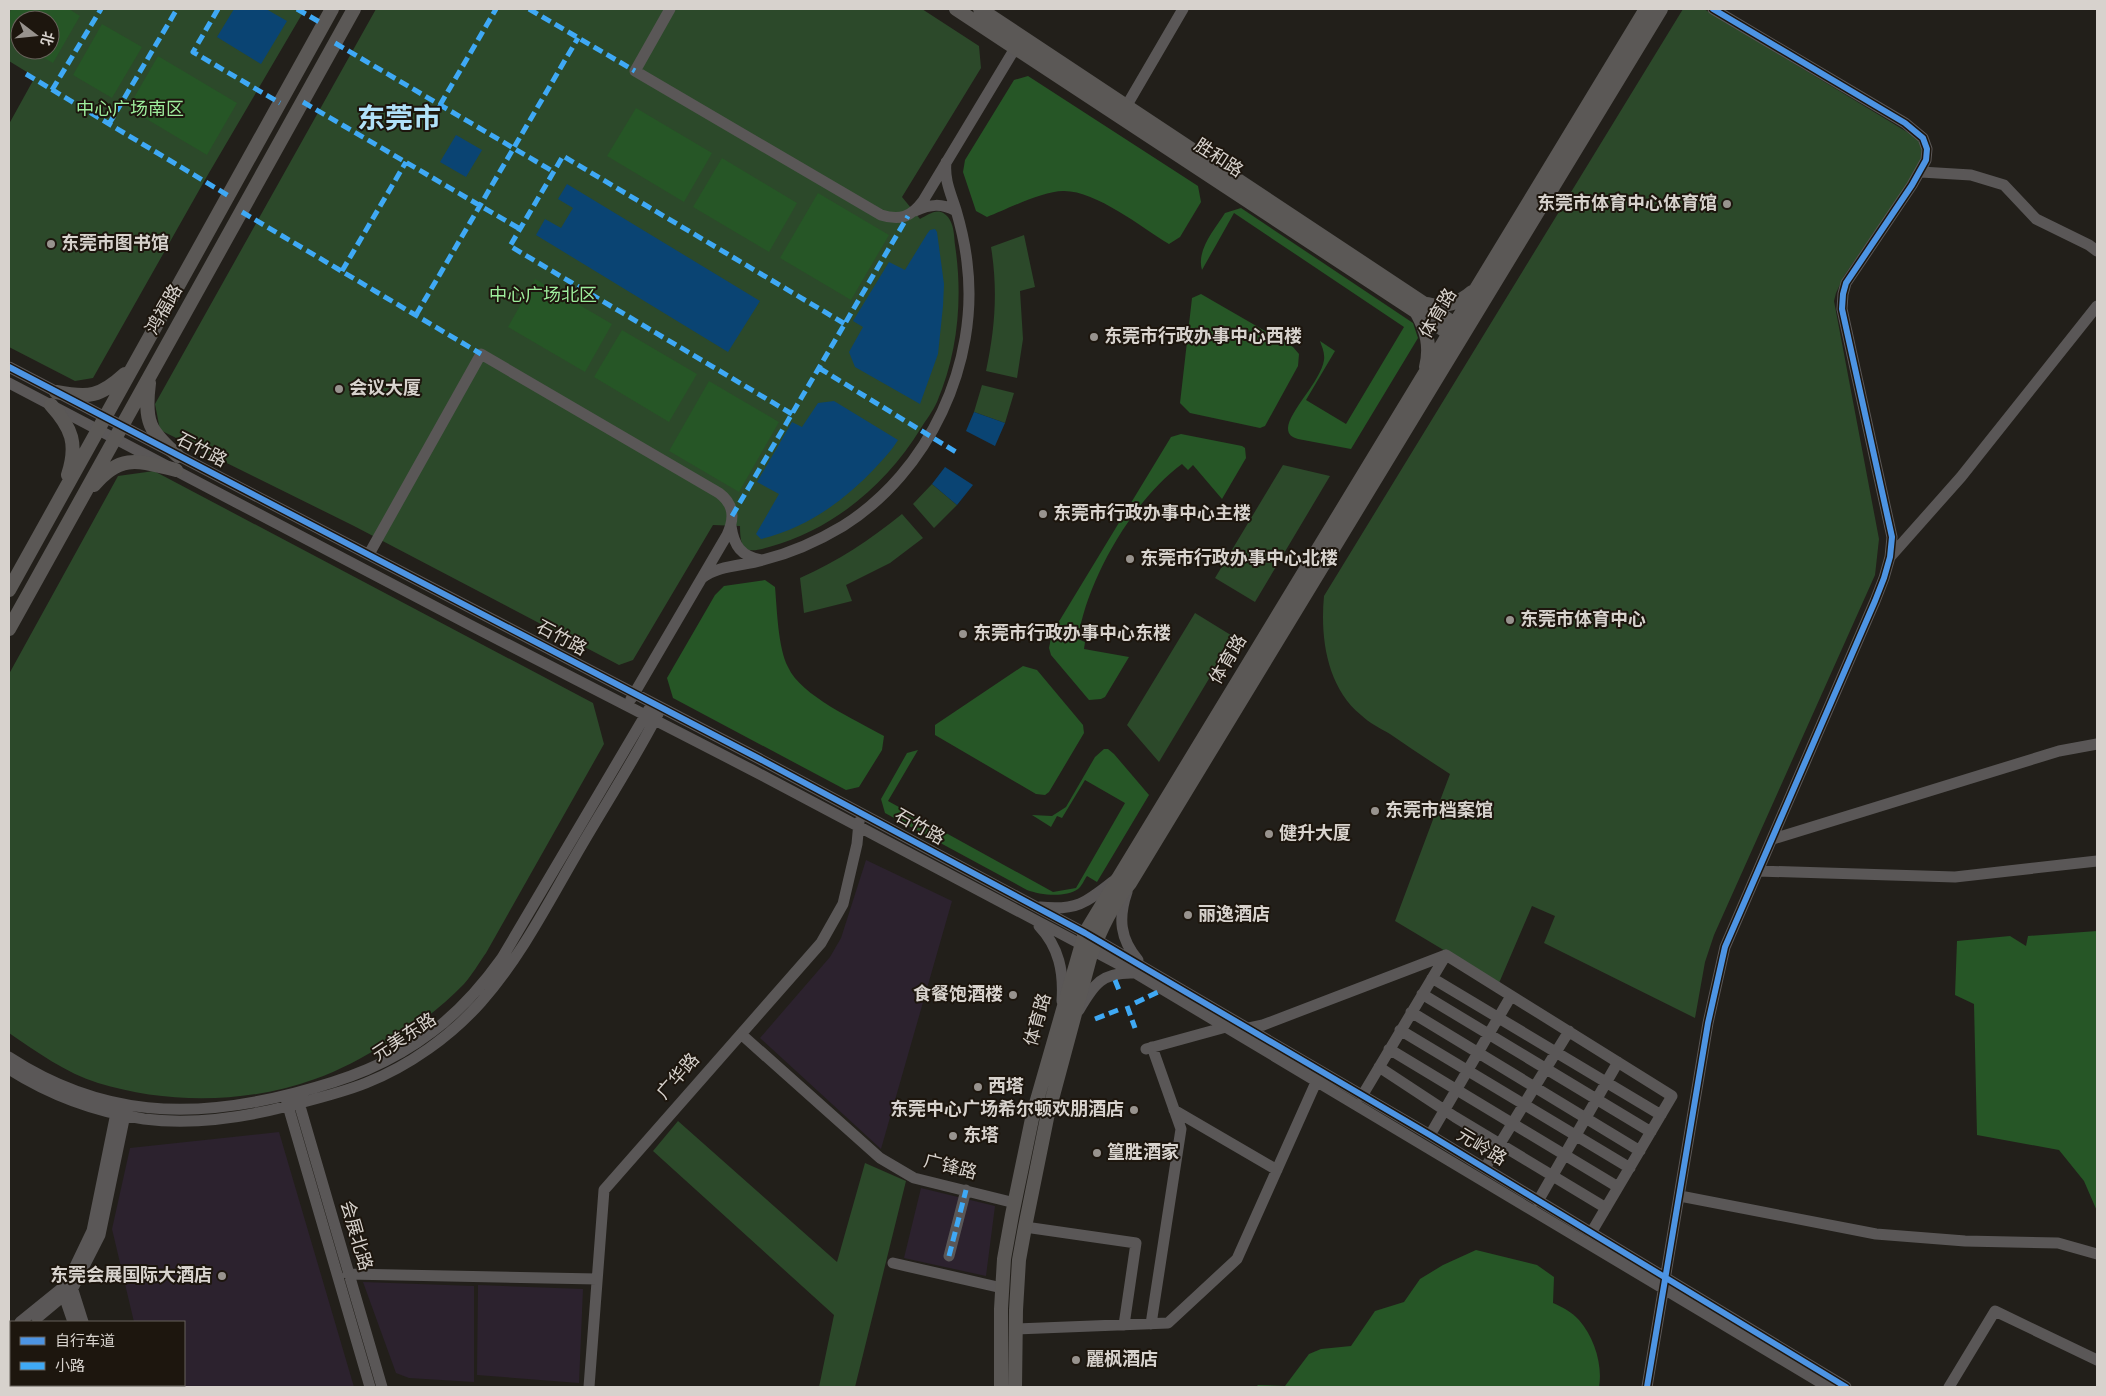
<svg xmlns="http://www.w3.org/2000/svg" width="2106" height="1396" viewBox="0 0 2106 1396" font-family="Overpass,'Noto Sans SC',sans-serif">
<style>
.commercial{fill:#2c222e}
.green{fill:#2c492a;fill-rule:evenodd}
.forest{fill:#265626}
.water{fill:#0a4473}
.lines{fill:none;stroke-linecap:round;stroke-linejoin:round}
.minor{stroke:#5a5757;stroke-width:11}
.major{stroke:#5b5856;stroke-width:14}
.quiet{stroke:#3fa9f5;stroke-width:5;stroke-dasharray:10 5;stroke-linecap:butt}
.cycleway-casing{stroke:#1d160e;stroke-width:9}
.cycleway{stroke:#4d94e3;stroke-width:6}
.poi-dot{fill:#98938e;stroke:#1d160e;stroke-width:2}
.labels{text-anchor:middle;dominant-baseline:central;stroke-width:4;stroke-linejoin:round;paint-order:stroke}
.park-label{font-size:18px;fill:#9eed9c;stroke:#1d160e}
.street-label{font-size:18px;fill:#d7d2cd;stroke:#1d160e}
.poi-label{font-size:18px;font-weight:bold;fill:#d7d2cd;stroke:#1d160e;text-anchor:start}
.town-label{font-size:28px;font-weight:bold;fill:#b1e1f9;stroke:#1d160e}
</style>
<rect width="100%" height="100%" fill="#221f1a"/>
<path class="commercial" d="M 866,860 L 952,901 L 881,1149 L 760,1038 L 830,957 L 841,938 Z
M 279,1132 L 354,1387 L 151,1387 L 149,1385 L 184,1385 L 184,1322 L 134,1322 L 112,1229 L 130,1148 Z
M 921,1188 L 995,1206 L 986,1276 L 904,1258 Z
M 363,1282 L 474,1286 L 474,1382 L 409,1378 L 396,1373 Z
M 478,1285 L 583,1289 L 579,1383 L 477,1375 Z
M 11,1348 L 11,1385 L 94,1385 L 95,1387 L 9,1387 L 9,1350 Z"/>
<path class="green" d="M 9,9 L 305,9 L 206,178 L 93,378 L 75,381 L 9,347 L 9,124 L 35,77 L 9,61 ZM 20,20 L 50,20 L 50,50 L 20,50 Z
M 376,9 L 922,9 L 979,46 L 981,68 L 902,197 L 920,219 C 926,216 934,210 941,212 C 954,217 954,234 955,245 C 963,298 958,353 937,402 C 933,411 926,420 921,428 C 886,485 834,529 769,547 C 746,554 740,551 740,526 L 713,525 L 633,660 L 619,665 L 354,526 L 160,430 L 155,404 Z
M 1683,9 L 1704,9 L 1917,138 L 1923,149 L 1921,164 L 1844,276 L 1836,293 L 1834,301 L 1879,539 L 1875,575 L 1714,935 L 1705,962 L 1695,1018 L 1544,943 L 1555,916 L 1532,906 L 1499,983 L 1395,921 L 1450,774 C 1430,761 1410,748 1390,734 C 1380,728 1369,723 1361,715 C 1327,687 1320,638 1324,596 Z
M 1024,235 L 1035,287 L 1020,291 L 1023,339 L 1017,378 L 986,371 C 995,329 998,290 991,247 Z
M 982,385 L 1014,393 L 1005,423 L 974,412 Z
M 1283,465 L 1330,476 L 1255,602 L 1215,578 Z
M 154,471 L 593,703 L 604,744 L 486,953 C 479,963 472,975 464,984 C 441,1008 414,1028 386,1044 C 363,1057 339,1071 315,1079 C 246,1104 167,1104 98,1083 C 66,1073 37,1052 9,1033 L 9,674 L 118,476 Z
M 932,484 L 957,505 L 934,528 L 913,504 Z
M 902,514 L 923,538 L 890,563 L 846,585 L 852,601 L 804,613 L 800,578 C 838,561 870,540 902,514 Z
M 1195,613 L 1234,637 L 1159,762 L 1127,725 Z
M 678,1121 L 837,1262 L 865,1163 L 906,1181 L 855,1387 L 819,1387 L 834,1315 L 653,1151 Z"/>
<path class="forest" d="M 12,9 L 69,9 L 80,16 L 53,63 L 31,50 L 50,50 L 50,20 L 20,20 L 20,43 L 9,37 L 9,14 Z
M 102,24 L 142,47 L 112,98 L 73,75 Z
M 158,56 L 237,103 L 207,155 L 128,108 Z
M 1028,76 L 1198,186 L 1201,202 L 1180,237 L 1169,244 C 1141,227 1095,190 1063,191 C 1043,191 1007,209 987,217 L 976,211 L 963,172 L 965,160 L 1014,80 Z
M 636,108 L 712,153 L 684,202 L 607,156 Z
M 722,158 L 797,203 L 769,252 L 693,207 Z
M 818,193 L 889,235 L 851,300 L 780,258 Z
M 1241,208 L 1413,323 L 1418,338 L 1351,449 L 1298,439 C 1292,437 1288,435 1288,428 C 1289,411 1321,381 1324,360 C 1325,353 1322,347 1320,341 L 1335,351 L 1306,400 L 1346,424 L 1404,327 L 1234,213 L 1202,270 C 1196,250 1215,229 1225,213 Z
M 535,279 L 612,324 L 585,372 L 508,327 Z
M 1201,294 L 1293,347 L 1299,354 L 1298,366 L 1265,426 L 1260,428 L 1190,413 L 1180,403 L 1192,298 Z
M 622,330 L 697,374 L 669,422 L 594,377 Z
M 709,381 L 779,422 L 739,492 L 669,451 Z
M 1181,434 L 1242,446 L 1245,448 L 1246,458 L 1222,499 L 1193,465 L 1188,470 L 1182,464 C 1133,500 1087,579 1078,639 L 1085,642 L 1084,649 L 1129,657 L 1105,697 L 1101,699 L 1089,700 L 1051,655 L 1049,648 L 1052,633 L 1171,437 Z
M 765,580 L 775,587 C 777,609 778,648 788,667 C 801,696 856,720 884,736 L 882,750 L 859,787 L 846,790 L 673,698 L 667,678 L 715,595 L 724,586 Z
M 1023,666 L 1037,670 L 1083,725 L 1084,733 L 1049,792 L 1045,795 L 1036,794 L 935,735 L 935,725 Z
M 1104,749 L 1108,749 L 1114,754 L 1149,795 L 1097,882 L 1087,876 C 1084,880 1082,886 1078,889 C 1065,898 1040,895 1027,890 L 885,813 L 881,799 L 907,753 L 918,750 L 888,801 L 1053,892 L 1076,888 L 1125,803 L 1085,780 L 1062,818 L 1057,816 L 1051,827 L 1032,815 L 1052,816 L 1066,807 L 1095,757 Z
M 2097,931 L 2097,1211 L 2084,1181 L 2059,1150 L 1977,1135 L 1974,1004 L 1955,995 L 1957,941 L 2010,936 L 2026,946 L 2028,936 Z
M 1476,1250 L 1537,1265 L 1554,1277 L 1553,1303 C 1562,1307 1572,1312 1579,1320 C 1594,1337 1603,1365 1599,1387 L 1256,1387 L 1258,1385 L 1285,1386 L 1309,1354 L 1321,1349 L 1351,1346 L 1375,1311 L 1404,1302 L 1420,1279 L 1443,1265 Z"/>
<path class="water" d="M 234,9 L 266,9 L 287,21 L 261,64 L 217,37 Z
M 456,135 L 482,150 L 466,177 L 440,162 Z
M 567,184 L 760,301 L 728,352 L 536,235 L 545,219 L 561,228 L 573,208 L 558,199 Z
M 935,229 L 937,232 L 944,284 L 943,306 L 938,354 L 920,404 L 855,367 L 849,352 L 863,327 L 853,321 L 889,262 L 905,270 L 927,234 L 930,230 Z
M 834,401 L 898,440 C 892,450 884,458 876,467 C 844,501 807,528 761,539 L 756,534 L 779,494 L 757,482 L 792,422 L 802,427 L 818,403 Z
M 974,412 L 1005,423 L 995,446 L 966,431 Z
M 945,467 L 973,485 L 957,505 L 932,484 Z"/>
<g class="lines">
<path class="minor" d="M 670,9 L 635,71 L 881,215 C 900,221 911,217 923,201 L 1020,40
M 1127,105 L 1183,9
M 1921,172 L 1971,175 L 2004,185 L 2036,219 L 2089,245 L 2097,251
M 915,211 C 931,204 941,203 956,211
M 9,367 L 758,758 L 1085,933 L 1430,1135 L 1846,1387
M 9,383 L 470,625 L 752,770 L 1137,974 L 1828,1387
M 731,526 C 734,546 741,556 761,560
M 369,554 L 481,354 L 719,493 C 734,504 735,518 727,535 L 631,699
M 1890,557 L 1961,477 L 2097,306
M 702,578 C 718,565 743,566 763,560 C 791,553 818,541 843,526 C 929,472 980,363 967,262 C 965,244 961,227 956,210 C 951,194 944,180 946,162
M 1773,839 L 2059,751 L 2097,744
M 1758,871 L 1955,877 L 2097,861
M 1127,892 C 1118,918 1120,939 1138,960
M 1040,907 C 1078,911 1087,902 1116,879
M 1039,926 C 1059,947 1064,972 1062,1001
M 1432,978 L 1661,1115
M 1422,994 L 1651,1132
M 1079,1010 C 1094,984 1102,972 1134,973
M 1411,1012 L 1640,1151
M 1249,1028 L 1263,1025 L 1446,955
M 1400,1030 L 1630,1168
M 741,1034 L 880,1158 L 914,1178 L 1015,1203
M 1146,1049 L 1226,1027
M 1389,1049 L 1618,1187
M 9,1057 C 101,1117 191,1120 295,1093 C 346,1080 390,1064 432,1032 C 460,1011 482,986 502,958 L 649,709
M 1379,1067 L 1455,1117 L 1606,1208
M 9,1069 C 50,1095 96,1112 144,1119 C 193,1125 242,1118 288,1106 C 315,1099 341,1093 366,1083 C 409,1066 451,1036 481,1002 C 520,958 547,905 576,855 C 603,808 633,762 658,714
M 297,1096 L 382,1387
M 1362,1096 L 1446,955 L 1672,1096 L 1591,1233
M 286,1099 L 370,1387
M 1174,1110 L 1277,1170
M 1430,1135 L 1511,996
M 1485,1168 L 1569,1031
M 1680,1196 L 1876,1234 L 1965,1241 L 2058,1243 L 2097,1254
M 1538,1201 L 1618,1062
M 1025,1227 L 1136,1243 L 1124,1325
M 949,1256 L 966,1190
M 893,1263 L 1002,1288
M 348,1274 L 597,1279
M 71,1284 L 83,1322
M 62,1290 L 73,1322
M 37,1318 L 73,1288 L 100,1235 L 126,1110
M 20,1322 L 62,1288 L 69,1279 L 92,1231 L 117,1108
M 1151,1324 L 1181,1129 L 1152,1047
M 1015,1329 L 1168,1323 L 1237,1259 L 1317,1080
M 9,1332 L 11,1330
M 118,1385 L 120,1387
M 128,1385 L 130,1387
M 589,1387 L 604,1190 L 821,943 L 843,904 L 857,844 L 859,822
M 1647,1387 L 1708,1023 L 1725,947 L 1875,601 L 1884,578 L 1890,557 L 1892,537 L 1842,309 L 1843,294 L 1846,283 L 1912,185 L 1926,160 L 1927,149 L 1923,138 L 1905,123 L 1713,9
M 1949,1387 L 1995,1311 L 2097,1360"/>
<path class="major" d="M 956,9 L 1456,338
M 980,9 L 1461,328
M 1427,304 C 1442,309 1461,302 1472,292
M 1417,313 C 1427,331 1431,347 1426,367
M 149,383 C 144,422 149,431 178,456
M 56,392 C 89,398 100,397 125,374
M 51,405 C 72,428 78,444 68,475
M 94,485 C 121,453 139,461 176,470
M 9,590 L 332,9
M 9,629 L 354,9
M 1001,1387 L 1001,1309 L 1004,1259 L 1012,1215 L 1033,1114 L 1085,933 L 1646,9
M 1015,1387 L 1016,1310 L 1019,1260 L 1025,1227 L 1047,1118 L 1090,958 C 1099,932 1112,905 1130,883 L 1661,9"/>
<path class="quiet" d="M 218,9 L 193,52 L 280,103
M 297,9 L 323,24
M 529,9 L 635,71
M 335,43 L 554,172
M 26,74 L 229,196
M 52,90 L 101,9
M 303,102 L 520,229
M 440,105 L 496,9
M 109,124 L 177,9
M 242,212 L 481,354
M 342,271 L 406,162
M 416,315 L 578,38
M 819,368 L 956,452
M 792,414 L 510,246 L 563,156 L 845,324
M 732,516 L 908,216
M 1115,980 L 1119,990
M 1135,1003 L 1158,992
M 1127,1006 L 1135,1028
M 1095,1019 L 1118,1010
M 949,1256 L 966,1190"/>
<defs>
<path id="cycleway" d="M 9,367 L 758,758 L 1085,933 L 1430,1135 L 1846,1387
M 1647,1387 L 1708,1023 L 1725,947 L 1875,601 L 1884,578 L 1890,557 L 1892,537 L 1842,309 L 1843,294 L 1846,283 L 1912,185 L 1926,160 L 1927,149 L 1923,138 L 1905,123 L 1713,9"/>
</defs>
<use href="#cycleway" class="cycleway-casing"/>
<use href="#cycleway" class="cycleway"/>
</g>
<g class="poi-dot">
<circle cx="1727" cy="204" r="5"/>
<circle cx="51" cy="244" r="5"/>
<circle cx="1094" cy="337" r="5"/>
<circle cx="339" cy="389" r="5"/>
<circle cx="1043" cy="514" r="5"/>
<circle cx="1130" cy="559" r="5"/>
<circle cx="1510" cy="620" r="5"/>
<circle cx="963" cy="634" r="5"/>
<circle cx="1375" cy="811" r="5"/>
<circle cx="1269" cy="834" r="5"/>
<circle cx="1188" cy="915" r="5"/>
<circle cx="1013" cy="995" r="5"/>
<circle cx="978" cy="1087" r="5"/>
<circle cx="1134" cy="1110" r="5"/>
<circle cx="953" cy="1136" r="5"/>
<circle cx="1097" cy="1153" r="5"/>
<circle cx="222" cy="1276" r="5"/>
<circle cx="1076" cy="1360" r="5"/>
</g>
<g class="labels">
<g class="park-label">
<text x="130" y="110">中心广场南区</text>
<text x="543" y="296">中心广场北区</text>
</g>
<g class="street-label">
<text transform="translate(1218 159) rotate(33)">胜和路</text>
<text transform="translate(165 310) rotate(-60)">鸿福路</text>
<text transform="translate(1439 314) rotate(-59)">体育路</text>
<text transform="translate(201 451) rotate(27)">石竹路</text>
<text transform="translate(561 639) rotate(28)">石竹路</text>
<text transform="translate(1229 660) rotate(-59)">体育路</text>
<text transform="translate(919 828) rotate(29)">石竹路</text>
<text transform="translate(1039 1020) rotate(-74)">体育路</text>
<text transform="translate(405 1038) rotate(-33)">元美东路</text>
<text transform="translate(679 1077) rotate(-49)">广华路</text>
<text transform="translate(1481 1148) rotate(31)">元岭路</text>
<text transform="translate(950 1168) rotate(14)">广锋路</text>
<text transform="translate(355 1236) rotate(74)">会展北路</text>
</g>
<g class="poi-label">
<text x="1717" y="204" text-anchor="end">东莞市体育中心体育馆</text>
<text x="61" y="244">东莞市图书馆</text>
<text x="1104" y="337">东莞市行政办事中心西楼</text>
<text x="349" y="389">会议大厦</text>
<text x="1053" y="514">东莞市行政办事中心主楼</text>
<text x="1140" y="559">东莞市行政办事中心北楼</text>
<text x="1520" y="620">东莞市体育中心</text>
<text x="973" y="634">东莞市行政办事中心东楼</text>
<text x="1385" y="811">东莞市档案馆</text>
<text x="1279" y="834">健升大厦</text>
<text x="1198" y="915">丽逸酒店</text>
<text x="1003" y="995" text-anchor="end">食餐饱酒楼</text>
<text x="988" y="1087">西塔</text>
<text x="1124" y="1110" text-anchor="end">东莞中心广场希尔顿欢朋酒店</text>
<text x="963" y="1136">东塔</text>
<text x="1107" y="1153">篁胜酒家</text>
<text x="212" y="1276" text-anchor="end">东莞会展国际大酒店</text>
<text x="1086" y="1360">麗枫酒店</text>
</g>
<g class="town-label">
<text x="399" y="121">东莞市</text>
</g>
</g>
<rect width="2106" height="1396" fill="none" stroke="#d7d2cd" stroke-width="20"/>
<rect x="10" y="1321" width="175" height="65" fill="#1d160e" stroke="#67615a"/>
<rect x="20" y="1337" width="25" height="8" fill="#4d94e3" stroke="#67615a"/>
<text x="55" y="1346" font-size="15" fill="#d7d2cd">自行车道</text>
<rect x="20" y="1362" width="25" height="8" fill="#3fa9f5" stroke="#67615a"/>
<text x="55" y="1371" font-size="15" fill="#d7d2cd">小路</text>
<g transform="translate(35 35) rotate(106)"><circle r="24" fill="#1d160e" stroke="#67615a"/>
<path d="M0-4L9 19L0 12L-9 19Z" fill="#98938e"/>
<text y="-8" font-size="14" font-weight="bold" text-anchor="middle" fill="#d7d2cd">北</text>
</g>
</svg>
